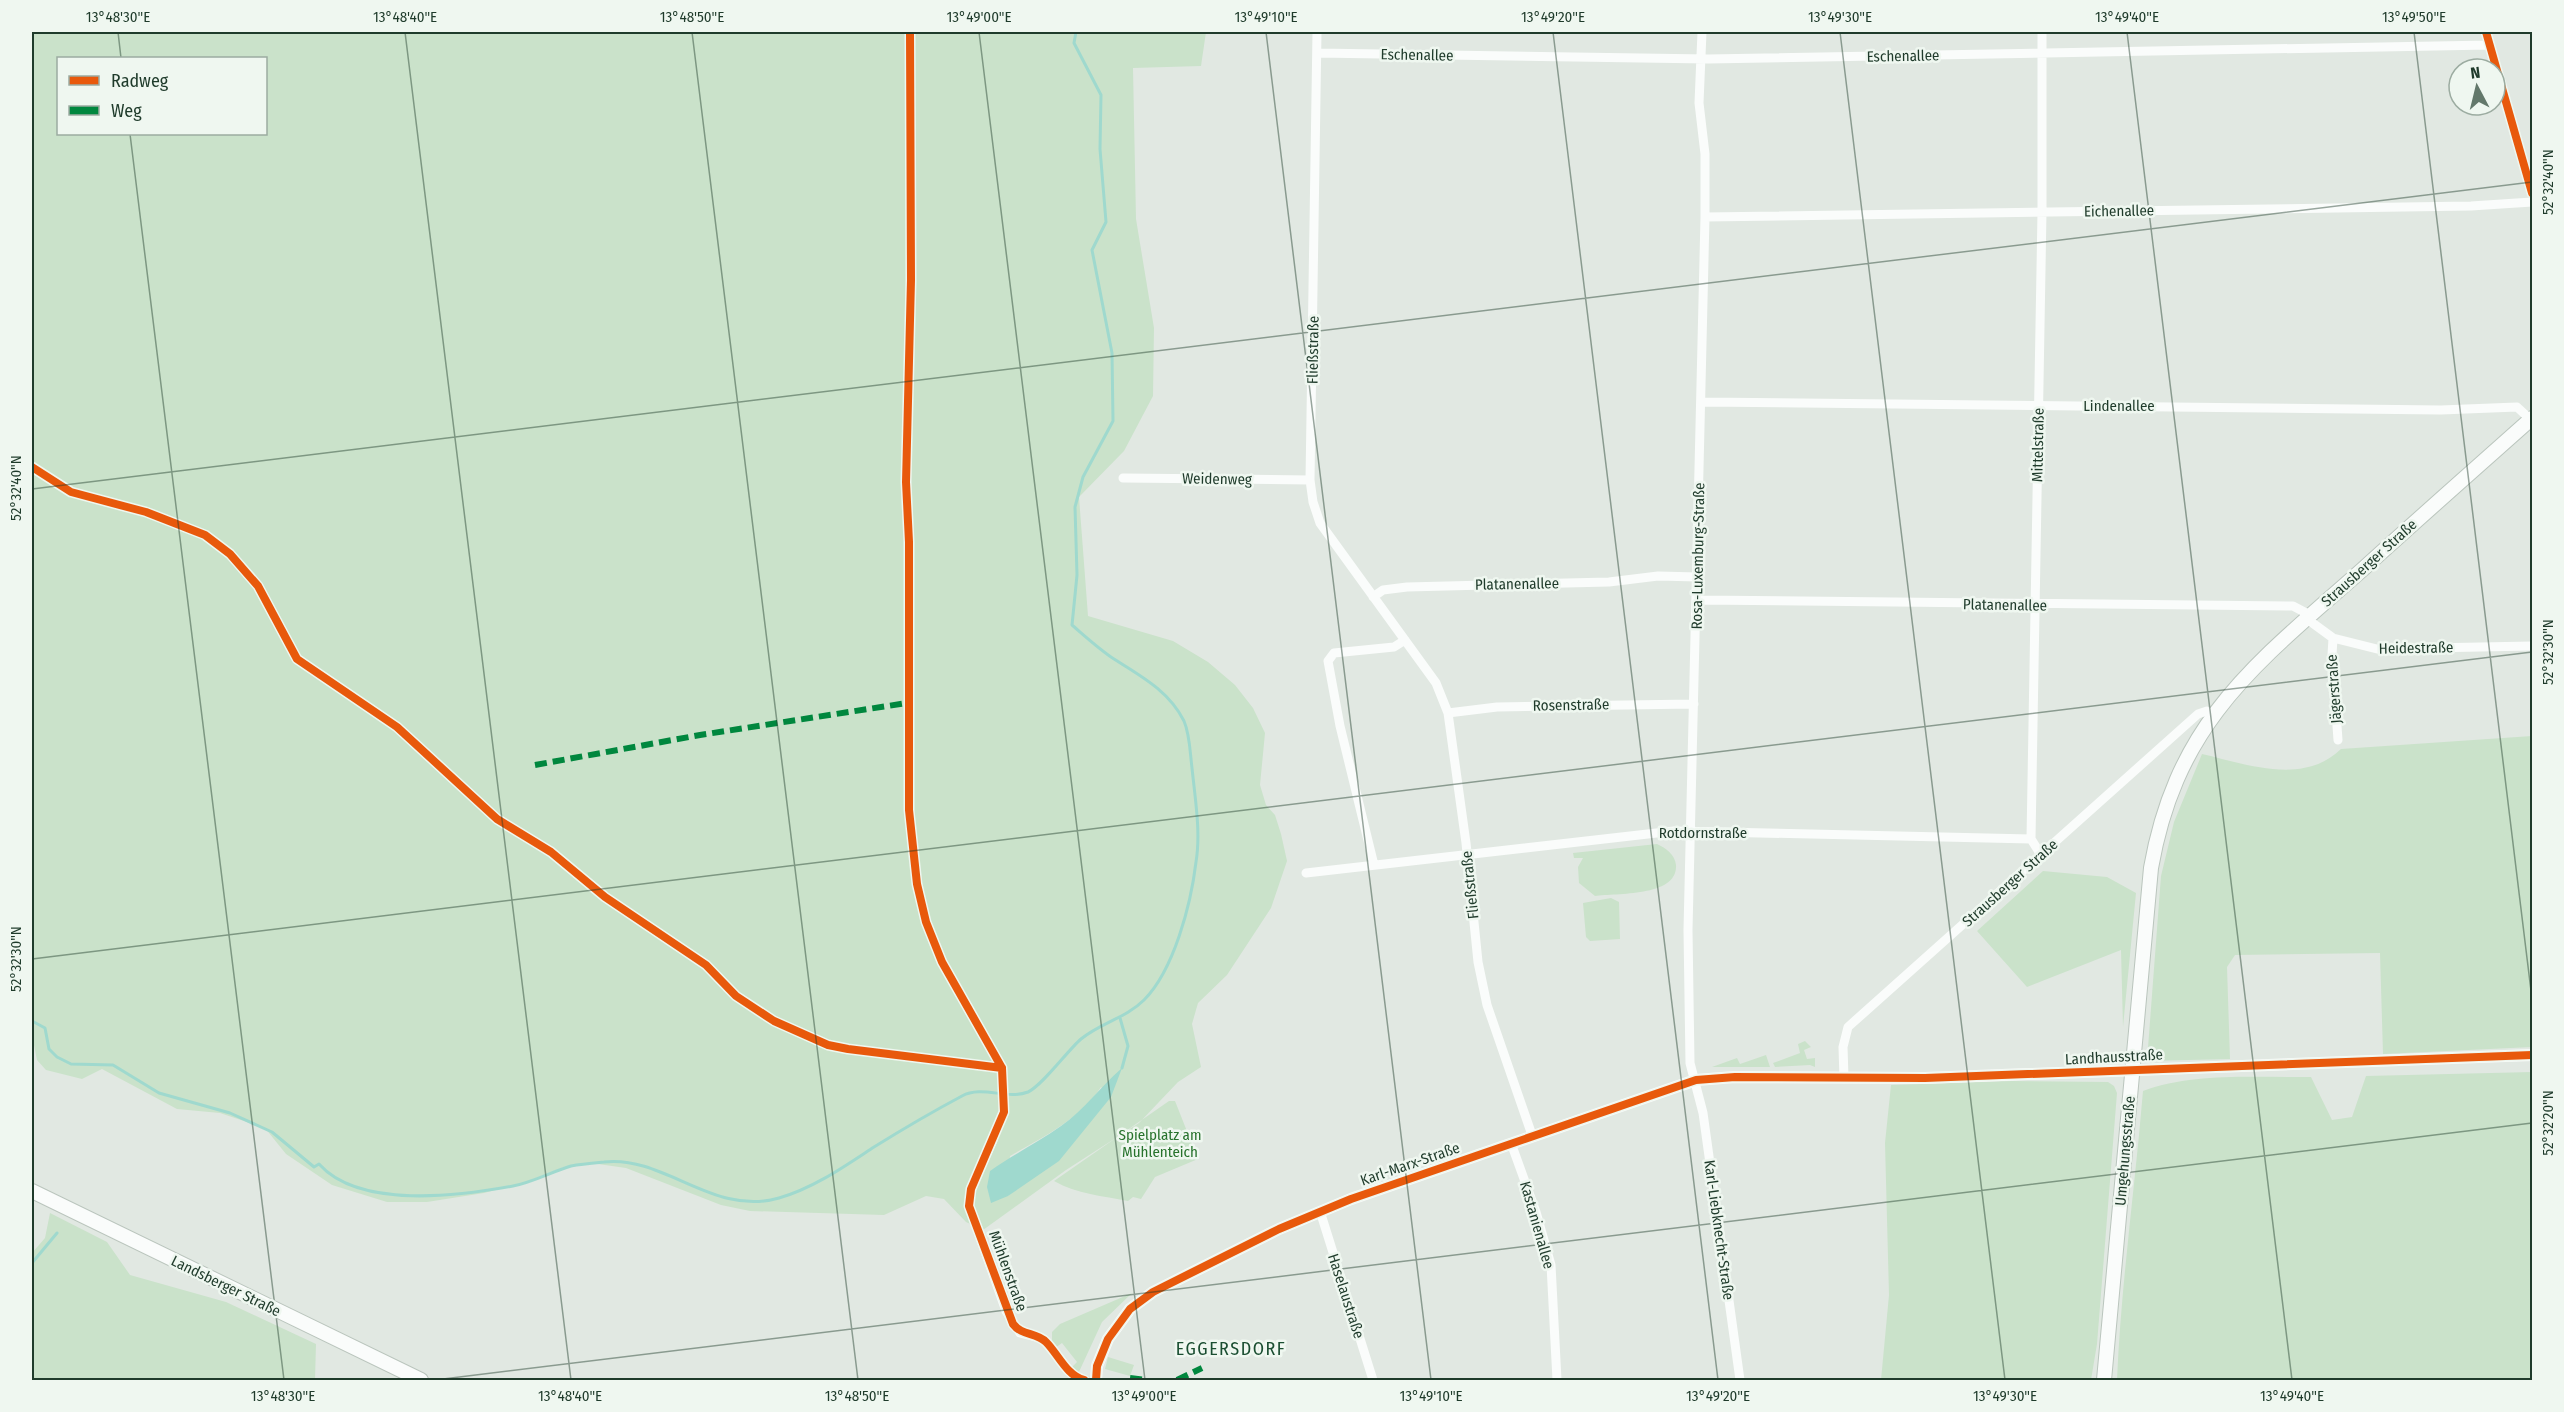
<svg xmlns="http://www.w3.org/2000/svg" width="2564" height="1412" viewBox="0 0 2564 1412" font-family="'Fira Sans Condensed',sans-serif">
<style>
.green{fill:#cae2ca;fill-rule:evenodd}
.water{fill:#9fd9ce}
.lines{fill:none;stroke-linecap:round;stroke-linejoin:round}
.stream{stroke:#9fd9ce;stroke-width:3}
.secondary-casing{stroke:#bac5bd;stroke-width:16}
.minor{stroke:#fafcfb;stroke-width:9}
.tertiary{stroke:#fafcfb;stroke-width:12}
.secondary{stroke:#fafcfb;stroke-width:14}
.quiet{stroke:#00873e;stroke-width:6;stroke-dasharray:12 6;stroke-linecap:butt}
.cycleway-casing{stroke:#eff7f0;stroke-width:11}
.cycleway{stroke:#e8590c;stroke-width:8}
.ticks{fill:none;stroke:#1f3b2b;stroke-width:1.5;stroke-opacity:0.45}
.labels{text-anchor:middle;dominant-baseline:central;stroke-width:5;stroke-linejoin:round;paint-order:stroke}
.street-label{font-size:15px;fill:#1f3b2b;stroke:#eff7f0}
.park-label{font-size:15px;fill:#28732d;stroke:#eff7f0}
.quarter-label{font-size:18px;letter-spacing:1.5px;fill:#1a4e31;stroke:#eff7f0}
.neatline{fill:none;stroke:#1f3b2b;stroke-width:2}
.ticks-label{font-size:15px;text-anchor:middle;fill:#1f3b2b}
</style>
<rect width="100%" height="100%" fill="#e1e8e2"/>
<path class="green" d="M 32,32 L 1206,32 L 1201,66 L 1133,68 L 1136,219 L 1154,328 L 1153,396 L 1124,451 L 1079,497 L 1088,616 L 1173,641 L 1208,662 L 1235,685 L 1253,708 L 1265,733 L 1260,785 L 1266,805 L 1275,815 L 1281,834 L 1287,861 L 1271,908 L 1227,975 L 1198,1003 L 1192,1024 L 1201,1067 L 1178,1082 L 1139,1123 L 1066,1170 L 983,1230 L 966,1222 L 944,1199 L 926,1196 L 884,1215 L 750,1211 L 721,1205 L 626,1168 L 591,1163 L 564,1167 L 523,1183 L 484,1193 L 427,1202 L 387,1202 L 332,1185 L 286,1154 L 265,1128 L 220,1113 L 177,1109 L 102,1069 L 82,1079 L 46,1070 L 37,1060 L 32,1035 ZM 58,58 L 266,58 L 266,134 L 58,134 ZM 1101,1087 L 1111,1097 L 1030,1178 L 1008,1196 L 1010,1156 C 1043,1137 1079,1120 1101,1087 Z
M 2532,736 L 2532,1047 L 2383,1054 L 2380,953 L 2235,955 L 2227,967 L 2230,1059 L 2147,1061 L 2161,876 L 2174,822 L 2202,754 C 2246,764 2303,786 2341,749 Z
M 1657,844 C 1666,848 1675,855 1676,865 C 1678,897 1617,893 1595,896 L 1579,883 L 1578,867 L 1583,858 L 1574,858 L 1573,853 Z
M 2043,871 L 2107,877 L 2136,893 L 2123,1027 L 2121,950 L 2027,987 L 1977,931 Z
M 1611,898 L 1619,902 L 1620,939 L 1590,941 L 1586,937 L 1583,903 Z
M 1805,1041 L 1811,1047 L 1804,1050 L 1807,1059 L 1815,1058 L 1815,1067 L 1810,1065 L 1775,1067 L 1773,1063 L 1800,1053 L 1798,1044 Z
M 1766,1055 L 1770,1067 L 1712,1067 L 1737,1058 L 1740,1064 Z
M 2532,1072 L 2532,1380 L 2117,1380 C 2121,1284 2135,1188 2143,1091 C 2194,1072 2257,1078 2311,1077 L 2332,1120 L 2352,1117 L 2366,1076 Z
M 2012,1081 L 2108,1082 L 2114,1086 L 2117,1093 L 2097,1344 L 2091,1380 L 1881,1380 L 1889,1295 L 1885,1143 L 1891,1085 Z
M 1169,1101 L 1175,1101 L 1198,1159 L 1155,1177 L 1141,1199 L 1133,1197 L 1128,1201 C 1103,1196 1077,1194 1054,1181 Z
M 50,1213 L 107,1242 L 130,1275 L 226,1302 L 316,1344 L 315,1380 L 32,1380 L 32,1253 L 45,1238 Z
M 1132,1293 L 1102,1322 L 1078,1374 L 1072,1367 L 1077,1362 L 1062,1343 L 1055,1348 L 1052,1342 L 1052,1332 L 1060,1324 Z
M 1108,1357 L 1134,1365 L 1130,1376 L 1105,1369 Z"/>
<path class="water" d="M 1122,1068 L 1111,1097 L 1059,1161 L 1008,1196 L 991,1203 L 987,1187 L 990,1171 C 1013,1155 1038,1142 1061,1126 C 1085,1109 1100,1087 1122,1068 Z"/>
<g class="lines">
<path class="stream" d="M 1120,1018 L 1128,1046 L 1122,1068
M 32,1021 L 45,1028 L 49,1049 L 57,1057 L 71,1064 L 113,1065 L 159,1093 L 230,1113 L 272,1132 L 314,1167 L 319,1164 C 359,1209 459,1196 513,1186 C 533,1182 551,1172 571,1166 C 581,1164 593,1163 604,1162 C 665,1155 713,1217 779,1198 C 814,1188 845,1166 874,1147 C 903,1129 932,1112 962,1096 C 982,1085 1007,1100 1028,1092 C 1042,1086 1068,1050 1081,1039 C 1100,1023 1126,1018 1144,1000 C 1174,970 1191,904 1196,862 C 1201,832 1195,798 1192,768 C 1190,753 1190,735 1184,721 C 1169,691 1141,676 1114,659 C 1099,649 1086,637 1072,625 L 1077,575 L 1075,507 L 1083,477 L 1113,421 L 1112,353 L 1092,250 L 1106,222 L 1100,149 L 1101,95 L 1074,43 L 1076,32
M 32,1263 L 57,1233"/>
<defs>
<path id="secondary" d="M 32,1191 L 421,1380
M 2104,1380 L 2151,868 C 2177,720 2257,663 2363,569 C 2419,518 2476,468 2532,418"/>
</defs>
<use href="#secondary" class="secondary-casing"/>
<path class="minor" d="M 1317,32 L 1310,480 L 1313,502 L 1320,523 L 1436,683 L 1448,713 L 1466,843 L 1478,962 L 1487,1005 L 1532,1135
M 1702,32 L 1699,103 L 1705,154 L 1705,217 L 1688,930 L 1690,1063 L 1703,1113 L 1740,1380
M 2486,32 L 2532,193
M 1317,53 L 1708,59 L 2490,45
M 1705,217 L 2471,206 L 2532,202
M 1702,402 L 2441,410 L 2517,407 L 2530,419
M 1123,478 L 1310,480
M 1373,597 L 1383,590 L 1407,587 L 1609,582 L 1658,576 L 1698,577
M 1698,600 L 2293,606 L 2310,615
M 2307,619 L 2333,638 L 2377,649 L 2532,646
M 2333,638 L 2332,655 L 2338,740
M 1448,713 L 1497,707 L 1694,704
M 2041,855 L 2031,839 L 2042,212 L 2042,32
M 1374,865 L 1340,726 L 1328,661 L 1334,653 L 1394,647 L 1405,640
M 1306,873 L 1674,831 L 2031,839
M 1844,1078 L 1843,1047 L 1848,1027 L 2198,714 L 2207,711 L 2213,714
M 993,1140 L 971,1189 L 969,1206 L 1006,1311 L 1020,1333 L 1044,1339 L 1074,1376 L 1084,1380
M 1511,1143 L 1536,1212 L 1551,1265 L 1557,1380
M 1320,1211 L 1373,1380"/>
<path class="tertiary" d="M 1096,1380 L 1097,1366 L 1108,1339 L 1130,1309 L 1153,1292 L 1279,1229 L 1351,1199 L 1696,1080 L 1735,1077 L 1925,1078 L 2532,1055"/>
<use href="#secondary" class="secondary"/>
<path class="quiet" d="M 535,765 L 700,735 L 907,703
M 1130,1378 L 1145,1380
M 1177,1380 L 1202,1368"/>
<defs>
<path id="cycleway" d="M 910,32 L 911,280 L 906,482 L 909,542 L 909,810 L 917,884 L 926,922 L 942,962 L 1002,1068 L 1004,1112 L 971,1189 L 969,1206 L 1013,1324 C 1022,1336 1036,1332 1046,1342 C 1058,1354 1067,1376 1084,1380
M 2486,32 L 2532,193
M 32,467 L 71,492 L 146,512 L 205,535 L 230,554 L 258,586 L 297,659 L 397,727 L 497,819 L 551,852 L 605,897 L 706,965 L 736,996 L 774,1021 L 828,1045 L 848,1049 L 1002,1068
M 1096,1380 L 1097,1366 L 1108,1339 L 1130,1309 L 1153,1292 L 1279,1229 L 1351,1199 L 1696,1080 L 1735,1077 L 1925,1078 L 2532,1055"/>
</defs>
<use href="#cycleway" class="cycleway-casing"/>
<use href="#cycleway" class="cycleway"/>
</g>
<path class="ticks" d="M 118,32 L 121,58M 405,32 L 571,1380M 692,32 L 858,1380M 979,32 L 1145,1380M 1266,32 L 1431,1380M 1553,32 L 1718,1380M 1840,32 L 2005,1380M 2127,32 L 2292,1380M 2414,32 L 2532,999M 130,134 L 284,1380M 32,489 L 2532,182M 32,959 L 2532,652M 435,1380 L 2532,1123"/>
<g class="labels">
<g class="street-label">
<text transform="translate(1417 55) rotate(1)">Eschenallee</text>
<text transform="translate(1903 56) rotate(-1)">Eschenallee</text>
<text transform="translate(2119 211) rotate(-1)">Eichenallee</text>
<text transform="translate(1313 350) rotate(-89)">Fließstraße</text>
<text x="2119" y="406">Lindenallee</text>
<text transform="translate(2038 445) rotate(-89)">Mittelstraße</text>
<text transform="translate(1217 479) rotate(1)">Weidenweg</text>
<text transform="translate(1698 556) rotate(-89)">Rosa-Luxemburg-Straße</text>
<text transform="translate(2369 563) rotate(-42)">Strausberger Straße</text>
<text transform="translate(1517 584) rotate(-1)">Platanenallee</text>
<text transform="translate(2005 605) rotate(1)">Platanenallee</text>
<text transform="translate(2416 648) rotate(-1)">Heidestraße</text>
<text transform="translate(2334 689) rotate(-94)">Jägerstraße</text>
<text transform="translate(1571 705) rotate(-1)">Rosenstraße</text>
<text x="1703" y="833">Rotdornstraße</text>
<text transform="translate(2010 883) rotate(-42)">Strausberger Straße</text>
<text transform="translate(1470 885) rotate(-96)">Fließstraße</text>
<text transform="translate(2114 1057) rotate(-3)">Landhausstraße</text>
<text transform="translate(2125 1151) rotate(-85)">Umgehungsstraße</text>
<text transform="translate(1410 1164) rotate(-19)">Karl-Marx-Straße</text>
<text transform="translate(1537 1225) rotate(74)">Kastanienallee</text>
<text transform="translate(1719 1230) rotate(82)">Karl-Liebknecht-Straße</text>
<text transform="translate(1008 1271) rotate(70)">Mühlenstraße</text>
<text transform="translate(226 1286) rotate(26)">Landsberger Straße</text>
<text transform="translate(1346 1296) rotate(72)">Haselaustraße</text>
</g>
<g class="park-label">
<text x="1160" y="1135">Spielplatz am<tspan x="1160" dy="17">Mühlenteich</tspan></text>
</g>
<g class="quarter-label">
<text x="1231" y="1349">EGGERSDORF</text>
</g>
</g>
<rect width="2564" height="1412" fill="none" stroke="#eff7f0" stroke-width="66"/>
<rect x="57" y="57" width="210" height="78" fill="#eff7f0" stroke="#9caca1" stroke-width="1.5"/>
<rect x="69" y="76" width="30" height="9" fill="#e8590c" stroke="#9caca1" stroke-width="1.5"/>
<text x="111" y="87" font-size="18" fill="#1f3b2b">Radweg</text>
<rect x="69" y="106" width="30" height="9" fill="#00873e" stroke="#9caca1" stroke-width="1.5"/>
<text x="111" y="117" font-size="18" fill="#1f3b2b">Weg</text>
<g transform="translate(2477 87) rotate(353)"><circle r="28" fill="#eff7f0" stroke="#9caca1" stroke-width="1.5"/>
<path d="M0-4.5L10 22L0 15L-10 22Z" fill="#63786b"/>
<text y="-9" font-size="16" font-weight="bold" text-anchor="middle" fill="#1f3b2b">N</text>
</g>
<rect x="33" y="33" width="2498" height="1346" class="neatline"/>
<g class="ticks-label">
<text x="118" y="22">13°48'30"E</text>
<text x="405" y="22">13°48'40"E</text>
<text x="692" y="22">13°48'50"E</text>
<text x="979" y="22">13°49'00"E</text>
<text x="1266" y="22">13°49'10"E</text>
<text x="1553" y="22">13°49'20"E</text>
<text x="1840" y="22">13°49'30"E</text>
<text x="2127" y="22">13°49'40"E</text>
<text x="2414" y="22">13°49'50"E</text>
<text transform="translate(2548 182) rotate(-90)" y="5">52°32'40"N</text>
<text transform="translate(16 488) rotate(-90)" y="5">52°32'40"N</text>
<text transform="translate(2548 652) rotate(-90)" y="5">52°32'30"N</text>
<text transform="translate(16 959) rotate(-90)" y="5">52°32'30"N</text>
<text transform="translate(2548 1123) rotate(-90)" y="5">52°32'20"N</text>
<text x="283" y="1401">13°48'30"E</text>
<text x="570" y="1401">13°48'40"E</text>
<text x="857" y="1401">13°48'50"E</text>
<text x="1144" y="1401">13°49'00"E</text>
<text x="1431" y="1401">13°49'10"E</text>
<text x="1718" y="1401">13°49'20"E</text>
<text x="2005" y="1401">13°49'30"E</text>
<text x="2292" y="1401">13°49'40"E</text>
</g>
</svg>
